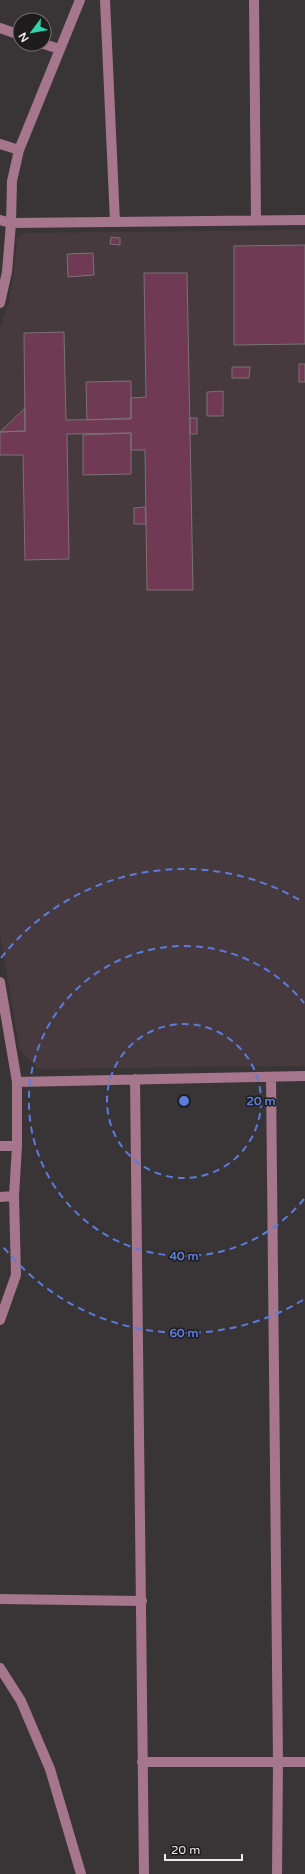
<svg xmlns="http://www.w3.org/2000/svg" width="305" height="1874" viewBox="0 0 305 1874" font-family="'Varela Round',sans-serif">
<style>
.built{fill:#463a3f}
.building{fill:#703954;stroke:#797375}
.lines{fill:none;stroke-linecap:round;stroke-linejoin:round}
.minor{stroke:#a5768c;stroke-width:10}
.ring{fill:none;stroke:#5b7cdd;stroke-width:2;stroke-dasharray:7 5}
.centre{fill:#5b7cdd;stroke:#1e1c1d;stroke-width:2}
.ring-label{font-size:12px;text-anchor:middle;font-weight:bold;fill:#5b7cdd;stroke:#1e1c1d;stroke-width:3;stroke-linejoin:round;paint-order:stroke}
</style>
<rect width="100%" height="100%" fill="#393436"/>
<path class="built" d="M 305,230 L 305,1066 L 38,1069 L 20,1050 L 0,935 L 0,329 L 9,302 L 14,272 L 17,238 L 25,233 Z"/>
<path class="building" d="M 111,237 L 120,238 L 120,245 L 110,244 Z
M 305,245 L 305,344 L 234,345 L 234,246 Z
M 93,253 L 94,275 L 68,277 L 67,254 Z
M 144,273 L 187,273 L 193,590 L 147,590 L 145,450 L 131,450 L 131,433 L 67,434 L 69,559 L 25,560 L 23,455 L 0,455 L 0,432 L 25,431 L 24,333 L 64,332 L 66,420 L 131,419 L 131,398 L 146,397 Z
M 299,364 L 305,364 L 305,382 L 299,382 Z
M 232,367 L 250,367 L 249,378 L 232,378 Z
M 131,381 L 131,418 L 87,420 L 86,382 Z
M 223,391 L 223,416 L 207,416 L 207,392 Z
M 25,408 L 25,431 L 0,432 Z
M 190,418 L 197,418 L 197,434 L 190,434 Z
M 131,433 L 131,474 L 83,475 L 83,435 Z
M 145,507 L 146,524 L 134,524 L 134,508 Z"/>
<g class="lines">
<path class="minor" d="M 105,0 L 115,222
M 254,0 L 256,220
M 0,28 L 20,35
M 44,44 L 59,49
M 0,144 L 19,150
M 0,220 L 11,223 L 305,220
M 0,303 L 7,272 L 11,223 L 12,181 L 19,150 L 80,0
M 0,982 L 17,1082 L 17,1146 L 14,1196 L 16,1275 L 0,1320
M 271,1077 L 278,1762 L 277,1874
M 135,1079 L 144,1874
M 17,1082 L 305,1076
M 0,1146 L 17,1146
M 0,1197 L 14,1196
M 0,1599 L 142,1601
M 0,1668 L 21,1701 L 50,1769 L 81,1874
M 142,1762 L 305,1762"/>
</g>
<g class="ring">
<circle cx="184" cy="1101" r="77"/>
<path d="M304 1199A155 155 0 1 1 304 1003"/>
<path d="M303 1300A232 232 0 0 1 1 1244M1 958A232 232 0 0 1 303 902"/>
</g>
<circle cx="184" cy="1101" r="6" class="centre"/>
<g class="ring-label">
<text x="261" y="1105">20 m</text>
<text x="184" y="1260">40 m</text>
<text x="184" y="1337">60 m</text>
</g>
<g transform="translate(32 32) rotate(238)"><circle r="19" fill="#1e1c1d" stroke="#706e6f"/>
<path d="M0-3L7 15L0 10L-7 15Z" fill="#2fd4aa"/>
<text y="-6" font-size="11" font-weight="bold" text-anchor="middle" fill="#ece9ea">N</text>
</g>
<path d="M165 1854v6h77v-6" fill="none" stroke="#ece9ea" stroke-width="2"/>
<text x="171" y="1854" font-size="12" fill="#ece9ea" stroke="#1e1c1d" stroke-width="3" paint-order="stroke">20 m</text>
</svg>
